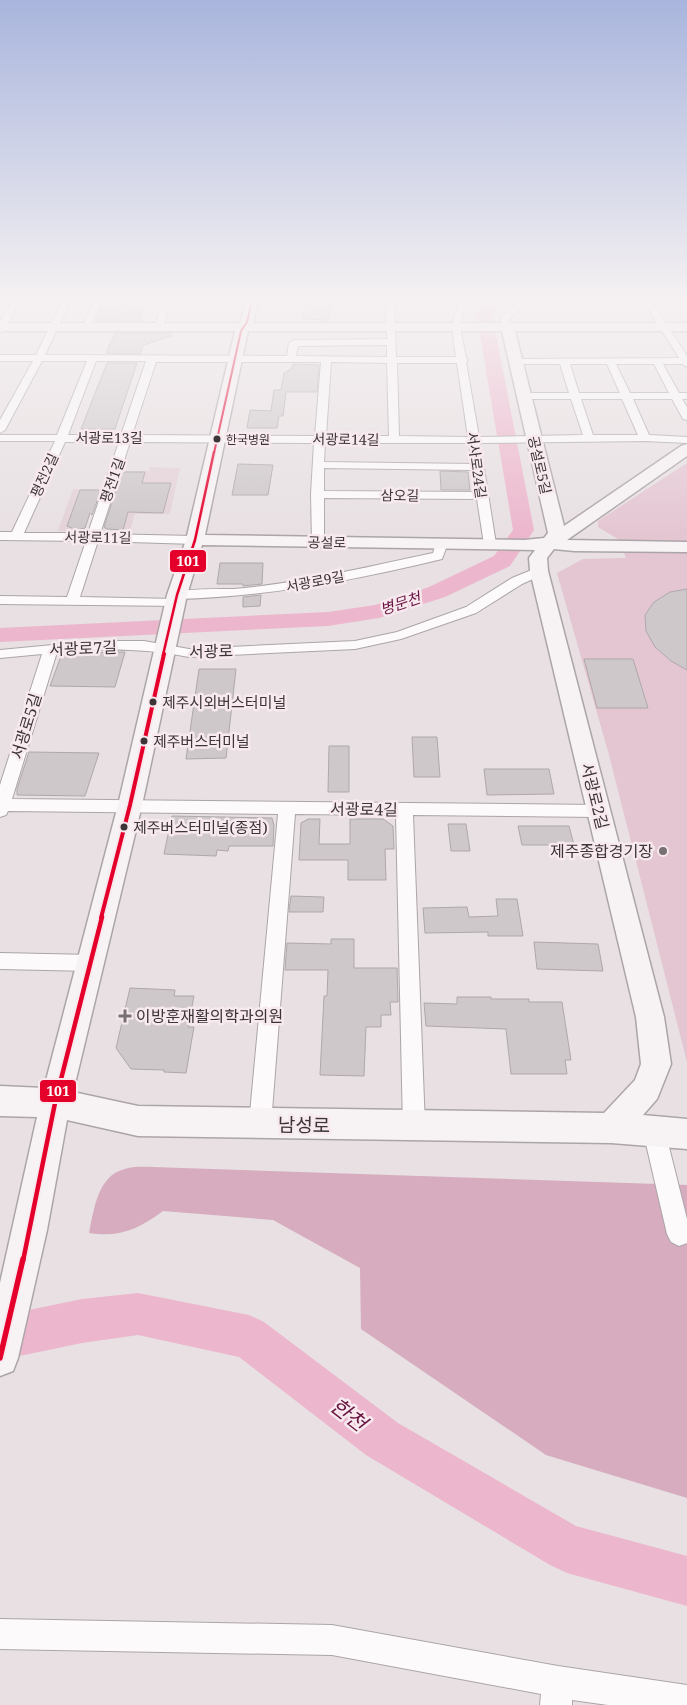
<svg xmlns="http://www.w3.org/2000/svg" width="687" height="1705" viewBox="0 0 687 1705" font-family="'Noto Serif','Noto Sans KR',serif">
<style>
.built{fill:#e3d2d8}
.green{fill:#e4c6d2}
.forest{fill:#d6acbe}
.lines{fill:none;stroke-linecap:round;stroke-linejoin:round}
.river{fill:#ecb6cc;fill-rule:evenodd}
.building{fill:#cec8ca;stroke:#afa8aa}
.street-casing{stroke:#aca5a7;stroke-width:2}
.secondary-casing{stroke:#aca5a7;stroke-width:3}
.street{fill:#fcfafb;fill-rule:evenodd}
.secondary{fill:#f7f3f5;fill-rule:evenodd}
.bus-1-far4-casing{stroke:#f8e9ee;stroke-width:4}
.bus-1-far3-casing{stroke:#f8e9ee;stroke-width:5}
.bus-1-far2-casing{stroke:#f8e9ee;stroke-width:8}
.bus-1-far1-casing{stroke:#f8e9ee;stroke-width:8}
.bus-1-casing{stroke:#f8e9ee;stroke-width:9}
.bus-1-far4{stroke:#e4002b;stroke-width:2}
.bus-1-far3{stroke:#e4002b;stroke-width:2.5}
.bus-1-far2{stroke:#e4002b;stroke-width:4}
.bus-1-far1{stroke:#e4002b;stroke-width:4.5}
.bus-1{stroke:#e4002b;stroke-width:5.5}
.bus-dot{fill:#3b3537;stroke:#f8e9ee;stroke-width:2}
.poi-dot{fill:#787173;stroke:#f8e9ee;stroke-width:2}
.labels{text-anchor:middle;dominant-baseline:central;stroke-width:5;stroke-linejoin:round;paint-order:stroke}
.far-bus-label{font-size:12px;fill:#3b3537;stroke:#f8e9ee;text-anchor:start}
.far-street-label{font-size:14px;fill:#3b3537;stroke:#f8e9ee}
.far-water-label{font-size:15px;font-style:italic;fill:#681441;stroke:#f8e9ee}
.bus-label{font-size:15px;fill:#3b3537;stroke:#f8e9ee;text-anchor:start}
.street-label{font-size:16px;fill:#3b3537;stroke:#f8e9ee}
.poi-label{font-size:16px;fill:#3b3537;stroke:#f8e9ee;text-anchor:end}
.near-street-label{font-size:19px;fill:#3b3537;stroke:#f8e9ee}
.near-water-label{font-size:21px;font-style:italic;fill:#681441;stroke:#f8e9ee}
.line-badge{stroke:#f8e9ee;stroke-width:2}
.badge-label{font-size:14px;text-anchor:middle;font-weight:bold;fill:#fff}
</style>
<rect width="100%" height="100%" fill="#e8e0e2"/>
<path class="built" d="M 150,467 L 180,468 L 170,514 L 135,514 L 130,530 L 103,529 L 122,471 L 149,471 Z
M 73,489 L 98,489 L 85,529 L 80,531 L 58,531 Z"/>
<path class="green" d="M 687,463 L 687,1062 L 609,755 L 557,573 L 583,559 L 626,558 L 618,539 L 598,527 L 598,521 Z"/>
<path class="forest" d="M 153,1167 L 687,1185 L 687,1498 L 546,1455 L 361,1329 L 360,1268 L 273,1220 L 163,1211 C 139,1229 119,1238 89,1233 C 94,1209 98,1175 125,1169 C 134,1166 144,1167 153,1167 Z"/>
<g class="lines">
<path class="river" d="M 497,297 L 516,297 L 514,300 L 500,306 L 490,315 L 496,335 L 534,530 L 510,566 L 445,597 L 379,618 L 328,626 L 0,642 L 0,628 L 328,612 L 375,605 L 429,587 L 494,556 L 513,530 L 480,335 L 475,314 L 490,300 Z
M 138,1293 L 249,1315 L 264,1322 L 398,1423 L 576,1526 L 687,1556 L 687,1606 L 567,1573 L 550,1565 L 366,1455 L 239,1357 L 138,1335 L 82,1343 L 0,1360 L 0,1316 L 82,1299 Z"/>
</g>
<path class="building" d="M 105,300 L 124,300 L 121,306 L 145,306 L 140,321 L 96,320 Z
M 305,302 L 330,302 L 329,320 L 302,319 Z
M 115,333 L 171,333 L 171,336 L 143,345 L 140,354 L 106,353 Z
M 107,363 L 137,363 L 115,429 L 81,429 Z
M 293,364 L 319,365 L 317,392 L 286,392 L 283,416 L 279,416 L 277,428 L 247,428 L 250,410 L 271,411 L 274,390 L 281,390 L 284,373 L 291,369 Z
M 238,464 L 273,465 L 268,495 L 232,495 Z
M 440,471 L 468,472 L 470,490 L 441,490 Z
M 122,472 L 145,472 L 142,483 L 171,483 L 163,513 L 128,512 L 123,530 L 107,529 L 104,527 Z
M 80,490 L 101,490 L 92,515 L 90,513 L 85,528 L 77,530 L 67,526 Z
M 220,563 L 263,563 L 262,584 L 243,586 L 243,584 L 217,584 Z
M 687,589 L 687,670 L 671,661 L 655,647 L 646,631 L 645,615 L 654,602 L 670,592 Z
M 261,595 L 260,606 L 243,607 L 243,597 Z
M 125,652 L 115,687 L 50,686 L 61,656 L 67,653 Z
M 584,659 L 633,659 L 648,708 L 597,708 Z
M 199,669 L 236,669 L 226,758 L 186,759 Z
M 412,737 L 437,737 L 440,777 L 414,777 Z
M 329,746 L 349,746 L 349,792 L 328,792 Z
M 29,752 L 99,753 L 85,796 L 17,795 L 17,789 Z
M 484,769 L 549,769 L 554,794 L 487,795 Z
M 172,816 L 272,818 L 274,825 L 273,846 L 229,846 L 228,851 L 217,850 L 216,856 L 164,854 Z
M 308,819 L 320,819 L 319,844 L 350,844 L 350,819 L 383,819 L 393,826 L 394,849 L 385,849 L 386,880 L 348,880 L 348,860 L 299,860 L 301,823 Z
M 448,824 L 466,824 L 470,851 L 451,851 Z
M 518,826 L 569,826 L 574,845 L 522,845 Z
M 291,896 L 324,897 L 323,912 L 289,912 Z
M 496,899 L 517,899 L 523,936 L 488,936 L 488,932 L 425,933 L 423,908 L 467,907 L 469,917 L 498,916 Z
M 331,939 L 354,939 L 354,968 L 397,968 L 398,1002 L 390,1002 L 391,1015 L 381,1015 L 381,1027 L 366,1027 L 364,1076 L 320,1075 L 324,996 L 327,996 L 328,970 L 285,970 L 287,943 L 331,944 Z
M 534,942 L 598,944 L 603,971 L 537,969 Z
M 130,988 L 175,990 L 174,996 L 194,996 L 188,1027 L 194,1027 L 186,1073 L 164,1072 L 164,1070 L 131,1069 L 116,1048 Z
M 457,997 L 491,997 L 491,999 L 529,999 L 529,1002 L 562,1002 L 571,1060 L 565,1060 L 567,1074 L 511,1074 L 506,1029 L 426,1026 L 424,1003 L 457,1004 Z"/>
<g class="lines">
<defs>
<path id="street" d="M 15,297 L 23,297 L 4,330 L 0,333 L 0,322 Z
M 64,297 L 72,297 L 45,355 L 287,356 L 289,343 L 294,340 L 387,339 L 386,300 L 297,300 L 293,297 L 471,297 L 462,314 L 460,326 L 466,358 L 468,360 L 466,362 L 479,437 L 583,435 L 571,399 L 524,399 L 519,396 L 524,393 L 569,393 L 560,364 L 515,364 L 512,363 L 512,359 L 679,358 L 641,297 L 649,297 L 687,356 L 687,367 L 682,364 L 663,364 L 679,393 L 687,393 L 687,399 L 682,399 L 687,407 L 687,420 L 683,419 L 672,399 L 633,399 L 649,435 L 687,437 L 687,443 L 645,441 L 480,443 L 496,544 L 490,548 L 484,544 L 477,499 L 324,498 L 324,542 L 318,546 L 314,545 L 312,542 L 311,494 L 314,443 L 130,442 L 100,534 L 195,536 L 201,540 L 195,544 L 98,541 L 80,597 L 175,599 L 182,603 L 180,606 L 0,604 L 0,596 L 67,597 L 86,541 L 0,540 L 0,532 L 12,532 L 55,441 L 0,441 L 0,435 L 57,435 L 87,361 L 42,361 L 5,430 L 0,433 L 0,420 L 33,361 L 0,361 L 0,355 L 36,355 ZM 394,300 L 461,301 C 449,322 453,334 456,357 L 396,357 ZM 387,345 L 387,357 L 296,356 L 298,346 ZM 96,361 L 146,361 L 121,435 L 68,435 ZM 156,362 L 321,362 L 315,436 L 132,435 ZM 331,362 L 387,363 L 389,436 L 326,436 ZM 397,363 L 457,363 L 468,437 L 399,436 ZM 570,364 L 607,364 L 620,393 L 579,393 ZM 616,364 L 654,364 L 669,393 L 630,393 ZM 581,399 L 622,399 L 638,435 L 593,435 ZM 65,442 L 119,442 L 88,533 L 24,533 ZM 325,443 L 469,443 L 472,464 L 324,462 ZM 324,468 L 473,470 L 476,492 L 324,491 Z
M 96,297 L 104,297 L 91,326 L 90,328 L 84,328 L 83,326 Z
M 164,297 L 172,297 L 163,326 L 159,329 L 155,326 Z
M 535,297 L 555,297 L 522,307 L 508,320 L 511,326 L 510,328 L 504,328 L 500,320 C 509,306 519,300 535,297 Z
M 442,539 L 448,543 L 442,559 C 356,580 266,597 177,599 L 170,595 C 176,588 222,589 234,589 C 301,583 367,567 433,553 L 436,543 Z
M 539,567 L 544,568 L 545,571 L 544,574 L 522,584 L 476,613 L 401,639 L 355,649 L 189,657 C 145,648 101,648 57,652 L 12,799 L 598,805 L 604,807 L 606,811 L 604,815 L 598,817 L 413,815 L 425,1127 L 422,1134 L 414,1138 L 406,1134 L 403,1127 L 396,815 L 295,814 L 271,1124 L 268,1131 L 260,1135 L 252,1131 L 249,1124 L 278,814 L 8,811 L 6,815 L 0,817 L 0,785 L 42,654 L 0,658 L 0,650 L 95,641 L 144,641 L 189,649 L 355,641 L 397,632 L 466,607 L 512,578 Z
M 0,953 L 92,955 L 99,957 L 102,963 L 99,969 L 92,971 L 0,969 Z
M 654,1120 L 662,1123 L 665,1131 L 687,1219 L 687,1243 L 679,1246 L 671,1242 L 667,1234 L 643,1131 L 646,1123 Z
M 0,1619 L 332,1625 L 558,1666 L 687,1685 L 687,1705 L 608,1705 L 572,1700 L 572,1705 L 540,1705 L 541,1694 L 332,1655 L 0,1649 Z"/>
<path id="secondary" d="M 247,297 L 259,297 L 253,323 L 687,323 L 687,331 L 515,331 L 564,526 L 681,446 L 687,444 L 687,456 L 567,540 L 687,542 L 687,552 L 574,551 L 554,549 L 547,558 L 548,571 L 664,1017 L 671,1064 L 657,1099 L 643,1115 L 687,1119 L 687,1149 L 611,1143 L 138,1136 L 67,1120 L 47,1230 L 18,1358 L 13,1371 L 0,1376 L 0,1283 L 37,1117 L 0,1116 L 0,1086 L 44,1088 L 118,805 L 167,595 L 186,540 L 235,331 L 0,331 L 0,323 L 240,323 ZM 248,331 L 502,331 L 548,533 L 544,538 L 524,540 L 205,535 ZM 202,545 L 535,550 L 529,558 L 530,571 L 636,1017 L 641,1064 L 635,1080 L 604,1113 L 138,1106 L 73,1092 L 142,805 L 187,595 Z"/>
</defs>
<use href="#street" class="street-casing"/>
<use href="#secondary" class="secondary-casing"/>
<use href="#street" class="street"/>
<use href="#secondary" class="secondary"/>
<defs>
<path id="bus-1-far4" d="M 214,453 L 241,331 L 247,322 L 253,297"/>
<path id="bus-1-far3" d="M 163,655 L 177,595 L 195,540 L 214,452"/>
<path id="bus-1-far2" d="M 101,918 L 130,805 L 164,654"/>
<path id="bus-1-far1" d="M 23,1261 L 55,1103 L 102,917"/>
<path id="bus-1" d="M 0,1358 L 23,1259"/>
</defs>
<use href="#bus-1-far4" class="bus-1-far4-casing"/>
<use href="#bus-1-far3" class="bus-1-far3-casing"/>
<use href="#bus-1-far2" class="bus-1-far2-casing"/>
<use href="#bus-1-far1" class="bus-1-far1-casing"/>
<use href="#bus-1" class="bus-1-casing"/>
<use href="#bus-1-far4" class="bus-1-far4"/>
<use href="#bus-1-far3" class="bus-1-far3"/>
<use href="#bus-1-far2" class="bus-1-far2"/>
<use href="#bus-1-far1" class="bus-1-far1"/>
<use href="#bus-1" class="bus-1"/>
</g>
<linearGradient id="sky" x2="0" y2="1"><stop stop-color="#a9b5dd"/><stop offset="0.56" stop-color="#f5f1f2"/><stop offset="1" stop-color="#f5f1f2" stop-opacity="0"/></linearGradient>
<rect width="687" height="535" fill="url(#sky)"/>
<g class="bus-dot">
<circle cx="217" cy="439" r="4.5"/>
<circle cx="153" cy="702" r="4.5"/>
<circle cx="144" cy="741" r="4.5"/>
<circle cx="124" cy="827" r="4.5"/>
</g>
<g class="poi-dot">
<circle cx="663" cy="851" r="5"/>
<path d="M122.5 1008.5h5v5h5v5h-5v5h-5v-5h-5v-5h5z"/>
</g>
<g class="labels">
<g class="far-bus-label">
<text x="226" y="439">한국병원</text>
</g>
<g class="far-street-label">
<text x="109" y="437">서광로13길</text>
<text transform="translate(346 439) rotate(1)">서광로14길</text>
<text transform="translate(477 465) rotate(82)">서사로24길</text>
<text transform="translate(540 465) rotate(77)">공설로5길</text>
<text transform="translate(44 475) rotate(-65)">평전2길</text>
<text transform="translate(112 480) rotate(-70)">평전1길</text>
<text transform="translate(400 495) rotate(1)">삼오길</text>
<text transform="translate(98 537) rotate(1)">서광로11길</text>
<text transform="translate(327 542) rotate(1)">공설로</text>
<text transform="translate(315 581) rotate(-11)">서광로9길</text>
</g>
<g class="far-water-label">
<text transform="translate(400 603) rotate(-18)">병문천</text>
</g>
<g class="bus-label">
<text x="162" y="702">제주시외버스터미널</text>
<text x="153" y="741">제주버스터미널</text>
<text x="133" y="827">제주버스터미널(종점)</text>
</g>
<g class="street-label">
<text transform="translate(83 648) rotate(-2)">서광로7길</text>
<text transform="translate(211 651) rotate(-1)">서광로</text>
<text transform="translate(26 726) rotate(-73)">서광로5길</text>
<text transform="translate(595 796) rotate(76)">서광로2길</text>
<text transform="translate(364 809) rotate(1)">서광로4길</text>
</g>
<g class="poi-label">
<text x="653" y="851">제주종합경기장</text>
<text x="136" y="1016" text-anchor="start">이방훈재활의학과의원</text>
</g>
<g class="near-street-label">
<text transform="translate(304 1125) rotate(1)">남성로</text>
</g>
<g class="near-water-label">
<text transform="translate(349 1414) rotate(38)">한천</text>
</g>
</g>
<g class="line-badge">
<rect x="169" y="549" width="38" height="24" rx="5" fill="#e4002b"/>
<rect x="39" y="1079" width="38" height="24" rx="5" fill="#e4002b"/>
</g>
<g class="badge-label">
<text x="188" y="566">101</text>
<text x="58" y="1096">101</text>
</g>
</svg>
